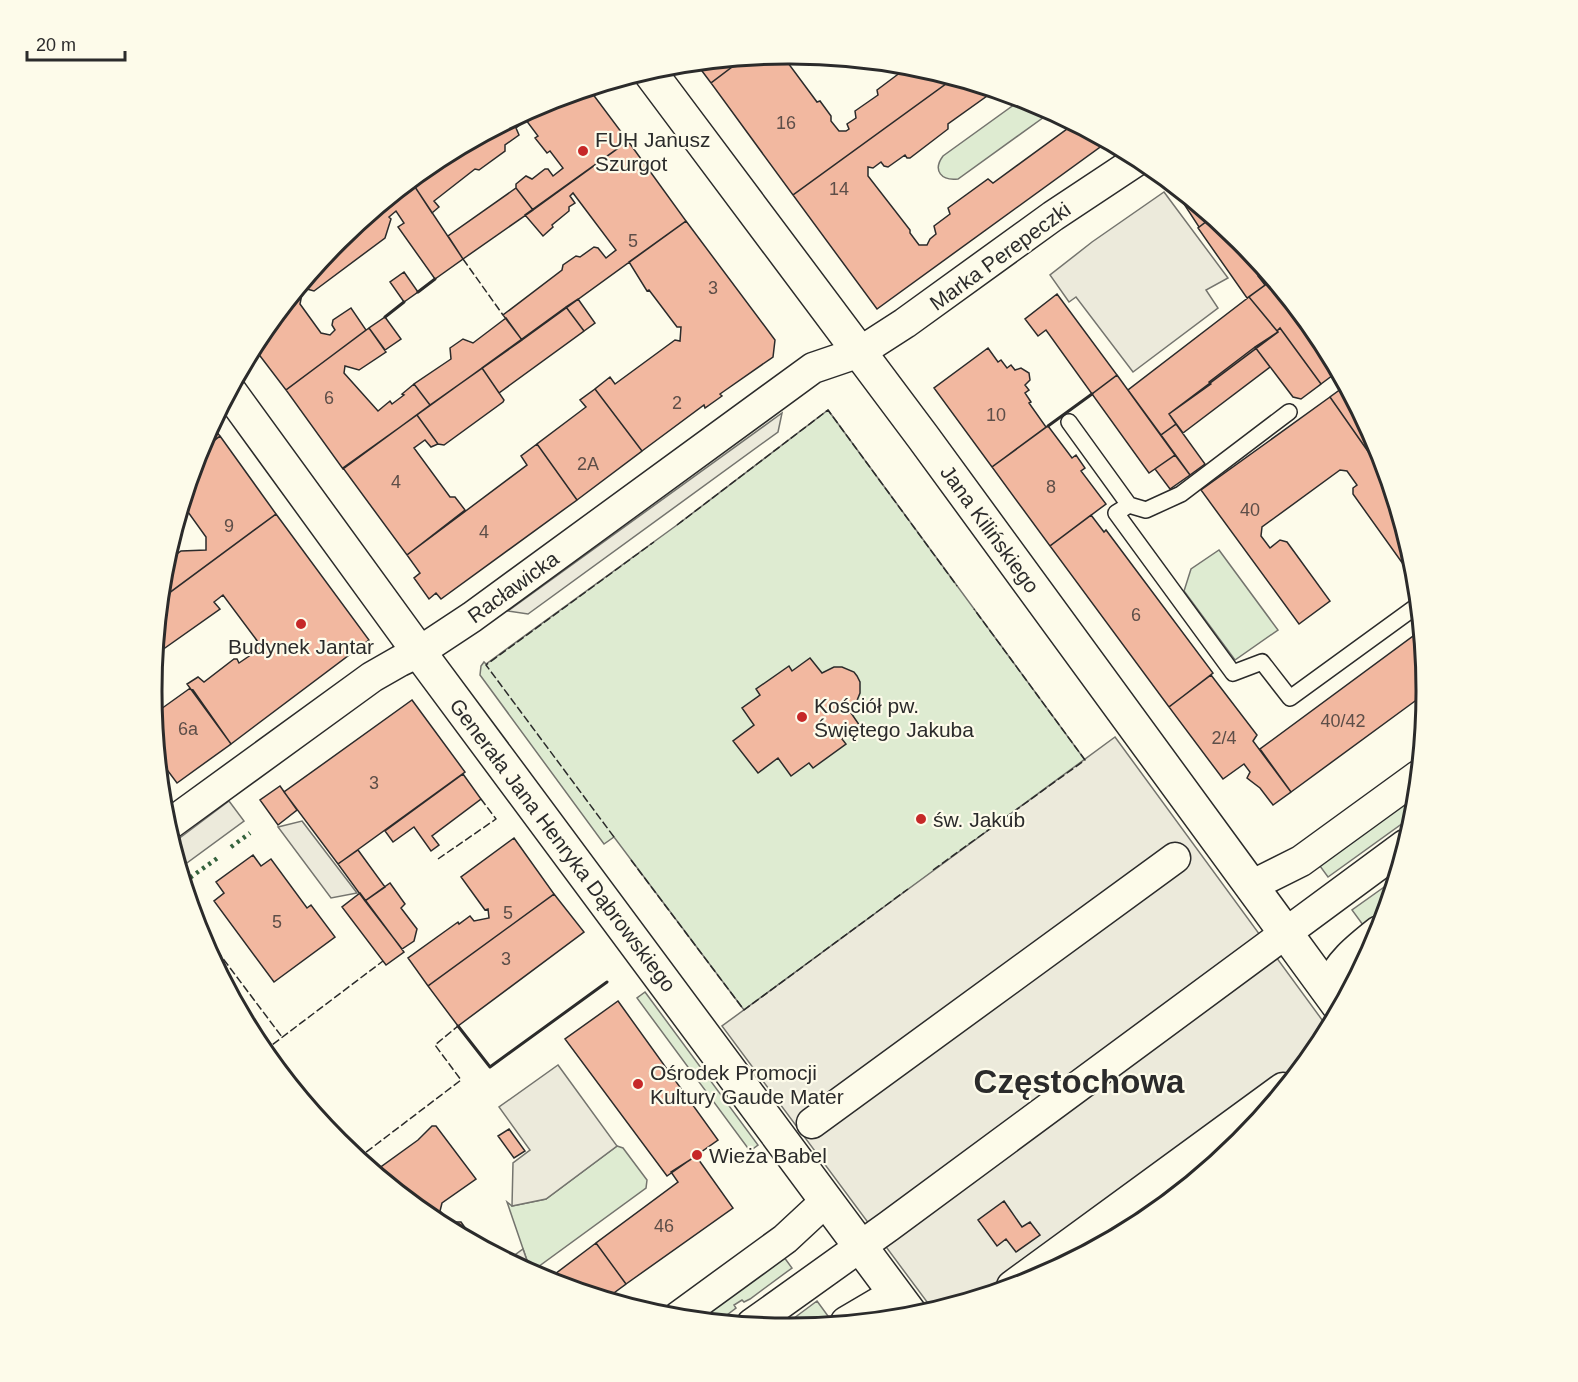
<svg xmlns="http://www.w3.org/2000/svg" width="1578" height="1382" viewBox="0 0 1578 1382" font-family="Arial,sans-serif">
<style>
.green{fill:#deebd1;stroke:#74746e;stroke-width:1.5}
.parking{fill:#eceadb;stroke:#74746e;stroke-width:1.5}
.building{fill:#f2b8a0;stroke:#2b2b2b;stroke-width:1.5}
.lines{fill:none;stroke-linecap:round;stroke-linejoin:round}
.lane-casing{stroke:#2b2b2b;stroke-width:18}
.street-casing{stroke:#2b2b2b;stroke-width:33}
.secondary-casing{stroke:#2b2b2b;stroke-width:36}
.lane{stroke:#fdfbea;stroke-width:15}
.street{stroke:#fdfbea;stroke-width:30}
.secondary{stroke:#fdfbea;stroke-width:33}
.hedge{stroke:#34623c;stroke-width:4.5;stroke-dasharray:3 4.5;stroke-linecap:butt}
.fence{stroke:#2b2b2b;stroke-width:1.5;stroke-dasharray:8 3;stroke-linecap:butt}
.wall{stroke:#2b2b2b;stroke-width:3}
.poi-dot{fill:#c62828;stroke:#fdfbea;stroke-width:2}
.labels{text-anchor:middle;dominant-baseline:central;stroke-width:4.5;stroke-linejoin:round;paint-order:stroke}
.number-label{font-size:18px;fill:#5d4e48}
.poi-label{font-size:21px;fill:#2b2b2b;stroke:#fdfbea;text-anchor:start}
.street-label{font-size:21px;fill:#2b2b2b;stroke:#fdfbea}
.town-label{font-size:33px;font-weight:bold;fill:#2b2b2b;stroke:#fdfbea}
.rim{fill:none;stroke:#2b2b2b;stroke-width:3}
</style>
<rect width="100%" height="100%" fill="#fdfbea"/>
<path class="green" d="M 1022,99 L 1051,112 L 958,179 C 942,181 932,171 943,156 Z
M 828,410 L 1085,760 L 744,1010 L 614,837 L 604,844 L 480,675 L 481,666 L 484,662 L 486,664 L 677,525 Z
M 1219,550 L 1278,630 L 1235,660 L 1184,591 L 1191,569 Z
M 1416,790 L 1414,815 L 1328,877 L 1317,862 Z
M 1394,880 L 1386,908 L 1363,925 L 1352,910 Z
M 645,992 L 758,1145 L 750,1151 L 637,998 Z
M 617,1146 L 623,1148 L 647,1180 L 646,1188 L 531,1272 L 507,1202 L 512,1206 L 546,1199 Z
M 781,1253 L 792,1268 L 750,1299 L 744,1302 L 742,1300 L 734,1305 L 736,1308 L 719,1321 L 692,1318 Z
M 817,1301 L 828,1316 L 814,1325 L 782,1327 Z"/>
<path class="parking" d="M 1164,192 L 1228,278 L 1206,290 L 1218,308 L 1133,372 L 1076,297 L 1069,302 L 1050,275 L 1092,242 Z
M 782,413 L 778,432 L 528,614 L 508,611 Z
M 1115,737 L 1328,1028 L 1318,1045 L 1239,1142 L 1143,1221 L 1032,1280 L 933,1310 L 722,1026 Z
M 229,801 L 244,821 L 180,868 L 173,843 Z
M 302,821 L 357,893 L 331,898 L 278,827 Z
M 558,1065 L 617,1146 L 546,1199 L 512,1206 L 513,1163 L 530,1150 L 499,1107 Z
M 523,1249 L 531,1272 L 508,1260 Z"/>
<path class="building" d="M 792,54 L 788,63 L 817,102 L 820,101 L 831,116 L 831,121 L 839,131 L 846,131 L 849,129 L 847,124 L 856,118 L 855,111 L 878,95 L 877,90 L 909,66 L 954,78 L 793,195 L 711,83 L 744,58 Z
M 744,58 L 711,83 L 696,63 Z
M 954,78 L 994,91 L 948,124 L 948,129 L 910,158 L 907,158 L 905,155 L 888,167 L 884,166 L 881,162 L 873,168 L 868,167 L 868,176 L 910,230 L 910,233 L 919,245 L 927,245 L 930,239 L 936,234 L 934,226 L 950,214 L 948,208 L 988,179 L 993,183 L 1074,124 L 1107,142 L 877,309 L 793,195 Z
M 589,89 L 628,141 L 533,210 L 516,188 L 516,184 L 526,176 L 532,179 L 545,169 L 548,169 L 553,176 L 563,168 L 550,151 L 547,153 L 535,138 L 538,136 L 526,120 L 516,128 L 519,135 L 505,145 L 505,151 L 479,170 L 475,169 L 434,201 L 439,207 L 432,213 L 411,181 L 435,161 L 546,102 Z
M 628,141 L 686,221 L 522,340 L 503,315 L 562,270 L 563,265 L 576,256 L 580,257 L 594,247 L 598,248 L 606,258 L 616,250 L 573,193 L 570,196 L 575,203 L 569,207 L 569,211 L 552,225 L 553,227 L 543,236 L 525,215 Z
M 411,181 L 463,259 L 435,279 L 398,227 L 404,223 L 396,211 L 389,217 L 391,219 L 385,238 L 314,291 L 303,288 L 300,304 L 321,333 L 330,335 L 335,330 L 332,325 L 333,320 L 351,308 L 366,330 L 286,390 L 254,348 L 260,337 L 339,240 Z
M 516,188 L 533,210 L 463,259 L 448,236 Z
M 1187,197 L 1211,218 L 1199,227 L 1182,201 Z
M 1211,218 L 1240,241 L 1265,272 L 1258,276 L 1265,285 L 1247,298 L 1198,228 Z
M 686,221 L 775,340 L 773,357 L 720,394 L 722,396 L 705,408 L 704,405 L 642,451 L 595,389 L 610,377 L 615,384 L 675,340 L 680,341 L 681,327 L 677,327 L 649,290 L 647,291 L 629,262 Z
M 404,272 L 418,292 L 404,302 L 390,282 Z
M 1272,280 L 1319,337 L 1337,372 L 1321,384 L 1280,328 L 1277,331 L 1249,297 Z
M 1057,294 L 1117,375 L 1092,394 L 1046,330 L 1038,336 L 1025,319 Z
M 1249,297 L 1278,332 L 1169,414 L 1176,424 L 1161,435 L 1128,390 Z
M 578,299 L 595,323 L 584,331 L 566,307 Z
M 566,307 L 584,331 L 499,393 L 482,368 Z
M 385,317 L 401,339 L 385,350 L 369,328 Z
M 506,318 L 522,340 L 430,405 L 414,384 L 451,359 L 450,348 L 463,339 L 473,343 Z
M 369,328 L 386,352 L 359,370 L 345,366 L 344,373 L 378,411 L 390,401 L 392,404 L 404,395 L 402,394 L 414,384 L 430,405 L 343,469 L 286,390 Z
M 1280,328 L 1321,384 L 1301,399 L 1293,397 L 1255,347 L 1278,332 L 1277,331 Z
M 1255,347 L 1270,367 L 1183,433 L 1169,414 L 1211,384 L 1209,382 Z
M 988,348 L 998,362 L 1001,360 L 1007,368 L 1011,365 L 1015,370 L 1021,368 L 1029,373 L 1030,380 L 1025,385 L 1029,390 L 1025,393 L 1031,402 L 1029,403 L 1046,427 L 992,467 L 934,388 Z
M 482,368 L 504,400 L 503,402 L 444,445 L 438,444 L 417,415 Z
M 1117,375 L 1175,455 L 1149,473 L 1092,394 Z
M 1345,386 L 1378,448 L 1388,480 L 1330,397 Z
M 595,389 L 642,451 L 577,500 L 537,444 L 586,407 L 580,400 Z
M 1330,397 L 1388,480 L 1414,567 L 1408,571 L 1353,494 L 1353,488 L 1357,485 L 1347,471 L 1340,470 L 1262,527 L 1261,536 L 1270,548 L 1280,540 L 1287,542 L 1330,601 L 1299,624 L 1201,490 Z
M 417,415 L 438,444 L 431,447 L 425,440 L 414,448 L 450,497 L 455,497 L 465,510 L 407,555 L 343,468 Z
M 1176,424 L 1205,464 L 1190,475 L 1161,435 Z
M 212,426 L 220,436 L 199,452 L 201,447 Z
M 1048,426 L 1072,458 L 1076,455 L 1085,468 L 1081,471 L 1106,504 L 1050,546 L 992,467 Z
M 220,436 L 276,514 L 161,599 L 166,562 L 181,551 L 206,550 L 206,537 L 183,505 L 199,452 Z
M 537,444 L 577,500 L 441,599 L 436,593 L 429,599 L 414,578 L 420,573 L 407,555 L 527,465 L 521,456 Z
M 1175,455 L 1190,475 L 1170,489 L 1155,469 Z
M 276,514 L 369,640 L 231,744 L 187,684 L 198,677 L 204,682 L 234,659 L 237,659 L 239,663 L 255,652 L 258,642 L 223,595 L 214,602 L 220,609 L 155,655 L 161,599 Z
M 1091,515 L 1104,532 L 1106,530 L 1213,673 L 1169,707 L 1050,546 Z
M 1420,631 L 1426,693 L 1291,792 L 1260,749 Z
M 810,658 L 822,673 L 834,667 L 842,667 L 854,672 L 857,676 L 860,682 L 860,693 L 856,703 L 849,710 L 860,726 L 842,739 L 846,744 L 813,768 L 809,763 L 791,776 L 778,758 L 758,773 L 733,741 L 754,725 L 742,708 L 760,695 L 756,689 L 789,666 L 792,671 Z
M 1211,675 L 1257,735 L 1253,741 L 1291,792 L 1273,805 L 1260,788 L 1247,778 L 1250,772 L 1244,764 L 1223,779 L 1169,707 Z
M 189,689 L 193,690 L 231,744 L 177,783 L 159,759 L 154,714 Z
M 412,700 L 465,772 L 338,864 L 284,792 Z
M 463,774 L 481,799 L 432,836 L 439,845 L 431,851 L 414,827 L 393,842 L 385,831 Z
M 280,786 L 297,810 L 278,825 L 260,800 Z
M 514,838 L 554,894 L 428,986 L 408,958 L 458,922 L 459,924 L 470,916 L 474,921 L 489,918 L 488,909 L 485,910 L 461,877 Z
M 358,850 L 385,887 L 365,901 L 338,864 Z
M 253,855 L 261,866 L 271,859 L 307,908 L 311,905 L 335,937 L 274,982 L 214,901 L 224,893 L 216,882 Z
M 390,883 L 405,904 L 401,908 L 417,929 L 414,941 L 402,949 L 365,901 Z
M 360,893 L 404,952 L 386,965 L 342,907 Z
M 554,894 L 584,932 L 458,1026 L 428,986 Z
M 618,1001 L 718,1140 L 667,1176 L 565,1039 Z
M 432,1126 L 436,1126 L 476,1179 L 442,1203 L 440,1211 L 452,1225 L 456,1222 L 461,1222 L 476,1243 L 435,1220 L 387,1181 L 378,1169 L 418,1140 Z
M 509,1129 L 525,1151 L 514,1158 L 498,1136 Z
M 696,1156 L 733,1208 L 626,1284 L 596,1243 L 678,1182 L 671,1172 Z
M 1004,1201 L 1022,1227 L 1030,1222 L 1040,1235 L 1016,1252 L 1006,1239 L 997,1246 L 978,1220 Z
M 596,1243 L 626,1284 L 607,1298 L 547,1280 Z"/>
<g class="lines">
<defs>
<path id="lane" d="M 1289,412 L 1181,494 L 1146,510 L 1129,505 L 1116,513 L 1233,673 L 1262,662 L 1290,698 L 1418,605
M 1069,422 L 1129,505"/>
<path id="street" d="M 167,826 L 372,677 L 400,661 L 419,652 L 472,617 L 813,368 L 860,352 L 905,323 L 1053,216 L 1139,159
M 1251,886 L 1301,861 L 1418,776
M 1327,989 C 1340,962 1355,950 1379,931
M 812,1123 L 1175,858
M 1012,1286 L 1283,1088
M 678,1317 L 785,1239 L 827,1200
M 846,1322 L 880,1302 L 898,1298
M 752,1324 L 889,1226 L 1405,845"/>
<path id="secondary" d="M 649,71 L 923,437 L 1339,1006
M 230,392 L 419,652 L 912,1316"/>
</defs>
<use href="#lane" class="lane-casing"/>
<use href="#street" class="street-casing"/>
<use href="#secondary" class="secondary-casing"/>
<use href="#lane" class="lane"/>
<use href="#street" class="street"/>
<use href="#secondary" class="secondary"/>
<path class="hedge" d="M 231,847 L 250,833
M 184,882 L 219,857"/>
<path class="fence" d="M 463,259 L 503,315
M 677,525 L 828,410 L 957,586
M 614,837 L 486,665 L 654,542
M 438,859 L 496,819 L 481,799
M 631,860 L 744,1010 L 908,889
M 933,870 L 1085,760 L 974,609
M 197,924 L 282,1037
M 264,1051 L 383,961
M 378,1169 L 365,1153 L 461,1080 L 435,1045 L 458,1026"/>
<path class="wall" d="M 418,292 L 435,279
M 385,317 L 404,302
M 1048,426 L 1092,394
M 458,1026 L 490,1067 L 607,982"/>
</g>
<g class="poi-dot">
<circle cx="583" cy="151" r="6"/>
<circle cx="301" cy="624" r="6"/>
<circle cx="802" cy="717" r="6"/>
<circle cx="921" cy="819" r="6"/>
<circle cx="638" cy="1084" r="6"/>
<circle cx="697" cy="1155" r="6"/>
</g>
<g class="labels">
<g class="number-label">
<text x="786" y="123">16</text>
<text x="839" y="189">14</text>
<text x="633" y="241">5</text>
<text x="713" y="288">3</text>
<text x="329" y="398">6</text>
<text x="677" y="403">2</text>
<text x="996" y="415">10</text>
<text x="588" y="464">2A</text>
<text x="396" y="482">4</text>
<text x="1051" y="487">8</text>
<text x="1250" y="510">40</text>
<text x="229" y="526">9</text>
<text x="484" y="532">4</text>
<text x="1136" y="615">6</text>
<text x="1343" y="721">40/42</text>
<text x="188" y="729">6a</text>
<text x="1224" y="738">2/4</text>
<text x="374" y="783">3</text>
<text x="508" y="913">5</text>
<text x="277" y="922">5</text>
<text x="506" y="959">3</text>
<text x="664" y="1226">46</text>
</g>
<g class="poi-label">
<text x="595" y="139">FUH Janusz<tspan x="595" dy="24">Szurgot</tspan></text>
<text x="301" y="646" text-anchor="middle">Budynek Jantar</text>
<text x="814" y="705">Kościół pw.<tspan x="814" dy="24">Świętego Jakuba</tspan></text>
<text x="933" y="819">św. Jakub</text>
<text x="650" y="1072">Ośrodek Promocji<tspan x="650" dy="24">Kultury Gaude Mater</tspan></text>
<text x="709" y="1155">Wieża Babel</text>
</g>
<g class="street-label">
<text transform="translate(1000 256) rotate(-36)">Marka Perepeczki</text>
<text transform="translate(990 529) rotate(54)">Jana Kilińskiego</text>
<text transform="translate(513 587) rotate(-36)">Racławicka</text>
<text transform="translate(563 845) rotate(53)">Generała Jana Henryka Dąbrowskiego</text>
</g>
<g class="town-label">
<text x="1079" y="1081">Częstochowa</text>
</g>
</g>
<path d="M0 0H1578V1382H0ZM788 64H790A626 626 0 0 1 1416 690V692A626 626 0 0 1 790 1318H788A626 626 0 0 1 162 692V690A626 626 0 0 1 788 64Z" fill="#fdfbea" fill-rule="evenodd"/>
<path class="rim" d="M788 64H790A626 626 0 0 1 1416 690V692A626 626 0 0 1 790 1318H788A626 626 0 0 1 162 692V690A626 626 0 0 1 788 64Z"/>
<path d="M27 51v9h98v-9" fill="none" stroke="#2b2b2b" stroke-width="3"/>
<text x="36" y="51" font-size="18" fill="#2b2b2b" stroke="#fdfbea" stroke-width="4.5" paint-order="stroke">20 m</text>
</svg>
